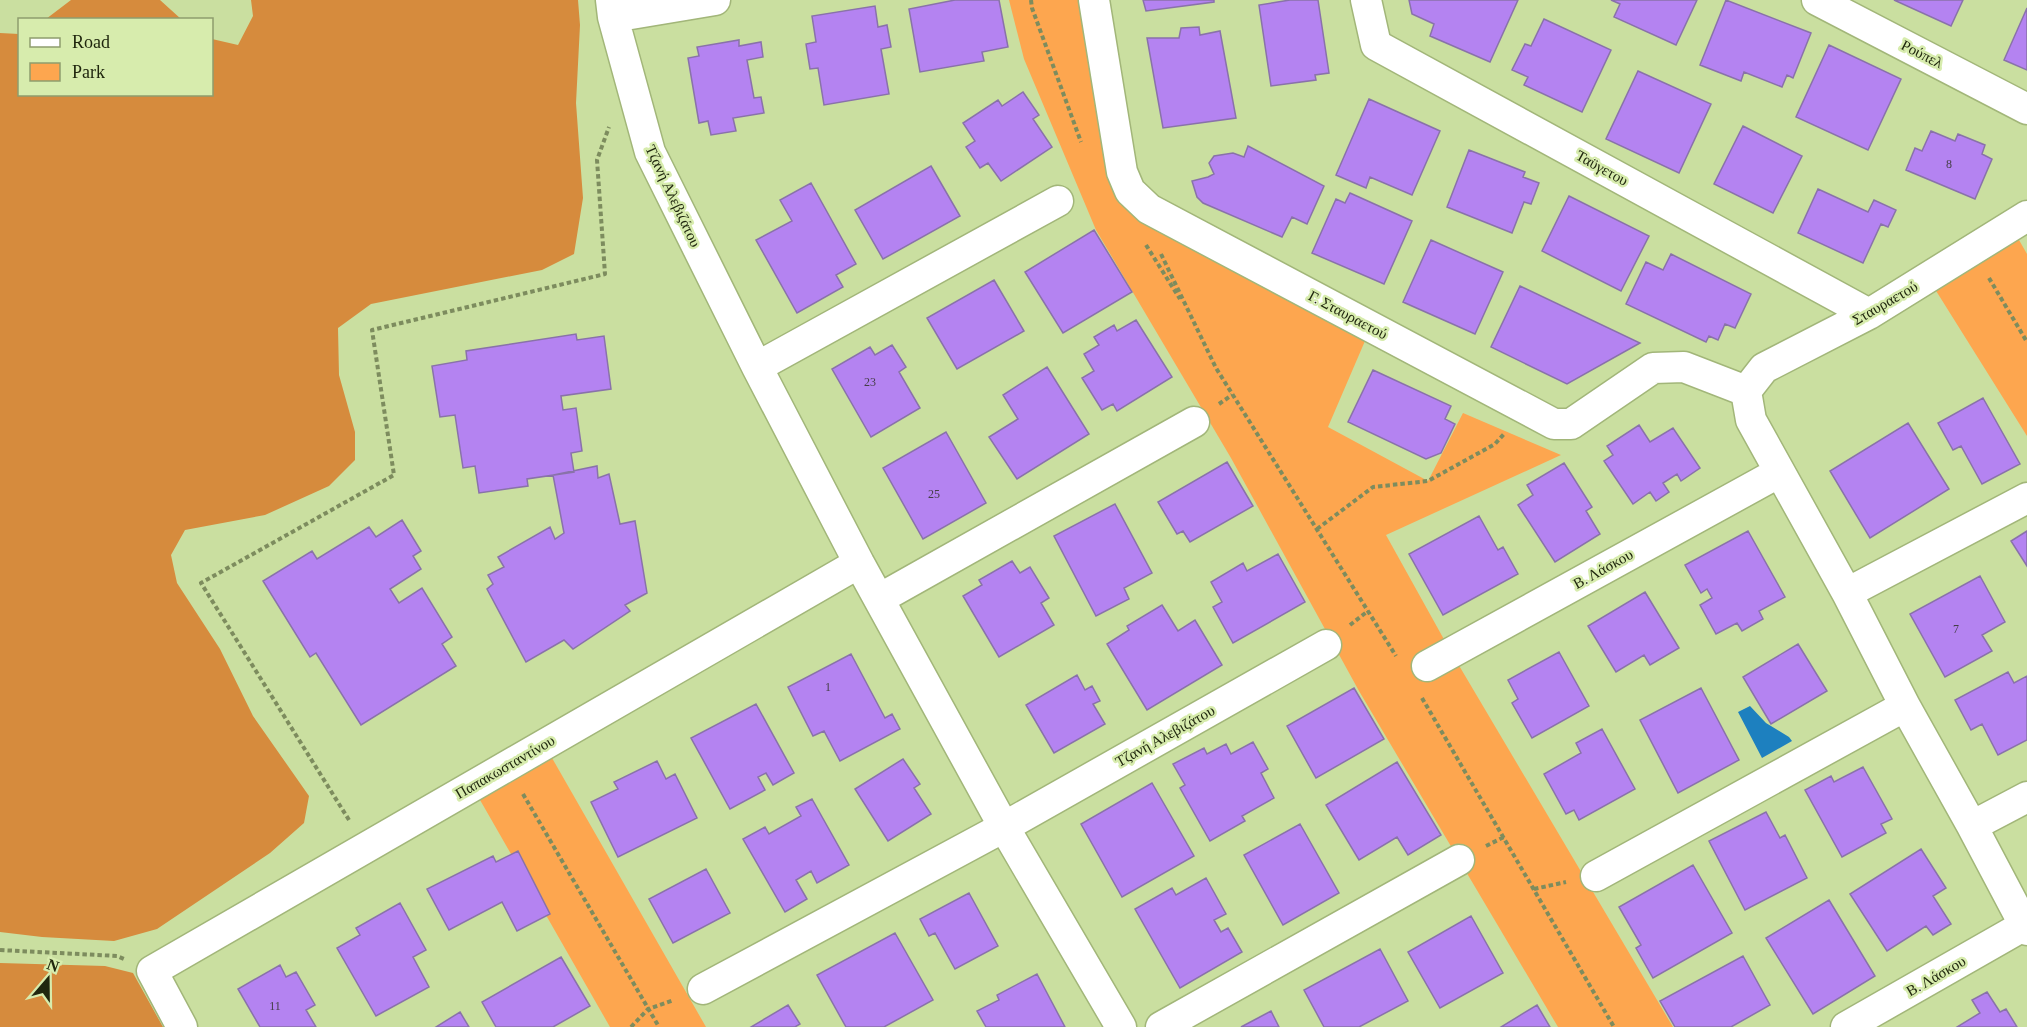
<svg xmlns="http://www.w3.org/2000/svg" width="2027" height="1027" viewBox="0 0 2027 1027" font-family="'Times New Roman',serif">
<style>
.green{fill:#fda64f}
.forest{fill:#d68b3d}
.water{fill:#1d80bf}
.building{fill:#b483f1;stroke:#8972a9;stroke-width:1.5}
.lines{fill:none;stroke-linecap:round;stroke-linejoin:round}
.minor-casing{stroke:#a2b679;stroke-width:33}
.path{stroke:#7d8c5e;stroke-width:4;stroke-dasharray:4.5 3;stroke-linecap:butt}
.minor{stroke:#fff;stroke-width:30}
.labels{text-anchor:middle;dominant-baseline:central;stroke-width:5;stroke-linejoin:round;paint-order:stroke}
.number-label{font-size:12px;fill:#453e47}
.street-label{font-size:15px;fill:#20270e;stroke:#d7ecad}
</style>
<rect width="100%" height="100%" fill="#cadfa0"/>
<path class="green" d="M 1009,0 L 1094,0 L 1122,172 L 1149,209 L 1371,327 L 1328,427 L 1428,481 L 1463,413 L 1561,455 L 1386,535 L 1451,652 L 1673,1027 L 1558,1027 L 1359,691 L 1231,458 L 1096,230 L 1024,59 Z
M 2011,226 L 2027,254 L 2027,436 L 1928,278 Z
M 544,744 L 706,1027 L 610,1027 L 472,786 Z"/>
<path class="forest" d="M 71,0 L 160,0 L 181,19 L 46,19 Z
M 251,0 L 578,0 L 580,25 L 576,103 L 583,198 L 574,254 L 542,270 L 371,304 L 338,328 L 339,375 L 355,432 L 355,460 L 329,486 L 265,515 L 185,530 L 171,555 L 177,583 L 220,649 L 253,716 L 309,796 L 304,823 L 270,853 L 157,929 L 114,941 L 42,937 L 0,932 L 0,33 L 19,34 L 20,94 L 212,94 L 212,39 L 238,45 L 253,16 Z
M 0,963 L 105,966 L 133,973 L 163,1027 L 0,1027 Z"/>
<path class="water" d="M 1750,706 L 1766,723 L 1789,737 L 1792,741 L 1762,758 L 1738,712 Z"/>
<path class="building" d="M 955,0 L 999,0 L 1008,47 L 982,52 L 984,61 L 920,72 L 909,9 Z
M 1143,0 L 1214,0 L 1214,2 L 1146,11 Z
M 1290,0 L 1318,0 L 1329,73 L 1315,75 L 1316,80 L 1271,86 L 1259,5 Z
M 1409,0 L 1518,0 L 1490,62 L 1430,36 L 1434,24 L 1412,14 Z
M 1611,0 L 1697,0 L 1676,45 L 1614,17 L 1620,4 Z
M 1726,0 L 1811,33 L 1793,78 L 1787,75 L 1782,87 L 1744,72 L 1741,81 L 1700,65 Z
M 1894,0 L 1963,0 L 1951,26 Z
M 875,6 L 878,27 L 887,25 L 891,47 L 881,49 L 889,94 L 824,105 L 818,68 L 810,69 L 806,44 L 816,42 L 812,16 Z
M 2027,8 L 2027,70 L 2004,60 Z
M 1544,19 L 1611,50 L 1582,112 L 1524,85 L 1528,77 L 1512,70 L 1525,44 L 1531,46 Z
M 1199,27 L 1200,35 L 1220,31 L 1236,118 L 1163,128 L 1147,38 L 1179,38 L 1181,28 Z
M 739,40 L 739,46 L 761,42 L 763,57 L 747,60 L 754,98 L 761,97 L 764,113 L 733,118 L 736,131 L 711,135 L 708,121 L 699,123 L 688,58 L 699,56 L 697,47 Z
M 1829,45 L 1901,79 L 1868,150 L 1796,117 Z
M 1638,71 L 1711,104 L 1679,173 L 1606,139 Z
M 1023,92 L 1039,115 L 1033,119 L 1052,147 L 1001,181 L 988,163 L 980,168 L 966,147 L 975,141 L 963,123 L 998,100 L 1002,106 Z
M 1369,99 L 1440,131 L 1412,195 L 1370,177 L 1366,188 L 1336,175 Z
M 1743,126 L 1802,156 L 1773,213 L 1714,184 Z
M 1931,131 L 1955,141 L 1958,134 L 1985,145 L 1982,154 L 1992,159 L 1975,199 L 1906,170 L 1915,148 L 1922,151 Z
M 1248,146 L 1324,186 L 1307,224 L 1292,217 L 1282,237 L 1203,203 L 1197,197 L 1192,181 L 1208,177 L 1214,174 L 1209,163 L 1214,156 L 1233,153 L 1244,157 Z
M 1469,150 L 1525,172 L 1523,177 L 1539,183 L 1531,204 L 1524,202 L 1512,233 L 1447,207 Z
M 931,166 L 960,216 L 883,259 L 855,210 Z
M 811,183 L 856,264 L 836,275 L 843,287 L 797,313 L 756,240 L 792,221 L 780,200 Z
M 1818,189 L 1868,212 L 1874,200 L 1896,210 L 1888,227 L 1881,224 L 1863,263 L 1798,233 Z
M 1350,193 L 1412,221 L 1384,284 L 1312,253 L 1336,199 L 1345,203 Z
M 1569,196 L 1649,236 L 1621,291 L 1542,251 Z
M 1094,230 L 1132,292 L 1063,333 L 1025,272 Z
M 1431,240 L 1503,272 L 1475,334 L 1403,302 Z
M 1671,254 L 1751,294 L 1735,328 L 1725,324 L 1718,340 L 1709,336 L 1706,342 L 1626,304 L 1646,262 L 1663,270 Z
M 994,280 L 1024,331 L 957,369 L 927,318 Z
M 1520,286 L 1640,343 L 1567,384 L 1491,347 Z
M 1136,320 L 1172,377 L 1117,411 L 1113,404 L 1102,410 L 1082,378 L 1094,371 L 1084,354 L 1099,345 L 1094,337 L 1114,325 L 1117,331 Z
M 576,334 L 577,340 L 604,336 L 611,389 L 561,396 L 563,410 L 576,408 L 582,451 L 571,453 L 574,472 L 527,479 L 528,486 L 479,493 L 475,466 L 463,468 L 455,415 L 440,417 L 432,366 L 467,360 L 466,351 Z
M 892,345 L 906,367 L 899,372 L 920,408 L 871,437 L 832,369 L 870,347 L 875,355 Z
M 1047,367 L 1089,434 L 1017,479 L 989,437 L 1018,419 L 1003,395 Z
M 1373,370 L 1451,406 L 1445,419 L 1455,424 L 1441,453 L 1426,459 L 1348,422 Z
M 1983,398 L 2020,464 L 1982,484 L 1961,446 L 1953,450 L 1938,423 Z
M 1908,423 L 1949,489 L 1870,538 L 1830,471 Z
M 1639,425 L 1650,442 L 1673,428 L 1700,468 L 1681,481 L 1677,474 L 1663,483 L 1669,492 L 1656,501 L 1650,492 L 1633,504 L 1604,461 L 1613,455 L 1607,446 Z
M 946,432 L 986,503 L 923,539 L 883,468 Z
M 1227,462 L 1253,506 L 1190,542 L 1183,531 L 1177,534 L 1158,502 Z
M 1564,463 L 1592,507 L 1586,511 L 1600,534 L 1555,562 L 1518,505 L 1533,495 L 1527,485 Z
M 597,466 L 598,478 L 609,474 L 620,524 L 635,521 L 647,593 L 625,605 L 630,611 L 573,649 L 564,640 L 526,662 L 487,589 L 493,584 L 488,575 L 504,567 L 498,557 L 550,527 L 555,539 L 564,533 L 553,475 Z
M 1115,504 L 1152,573 L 1124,588 L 1129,599 L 1096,616 L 1054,536 Z
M 1479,516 L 1498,550 L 1503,547 L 1518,574 L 1443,615 L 1409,554 Z
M 402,520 L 421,551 L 413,556 L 421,569 L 390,589 L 399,603 L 422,588 L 452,637 L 442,644 L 456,666 L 361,725 L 316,653 L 310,657 L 263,581 L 312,551 L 317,559 L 369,527 L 376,537 Z
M 1748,531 L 1785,597 L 1759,611 L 1763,619 L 1742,631 L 1737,623 L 1716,634 L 1700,605 L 1712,598 L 1707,589 L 1701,593 L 1685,565 Z
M 2027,531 L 2027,566 L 2011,541 Z
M 1278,554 L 1305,602 L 1233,643 L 1213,607 L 1222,602 L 1211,582 L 1243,563 L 1247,571 Z
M 1012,561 L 1020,573 L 1030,567 L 1049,598 L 1041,603 L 1054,625 L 999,657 L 963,596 L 982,585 L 979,580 Z
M 1980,576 L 2005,622 L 1982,635 L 1992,651 L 1945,677 L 1910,614 Z
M 1645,592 L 1679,648 L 1650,665 L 1644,655 L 1616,672 L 1588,626 Z
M 1162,605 L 1178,631 L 1195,620 L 1222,665 L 1147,710 L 1107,644 L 1129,630 L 1127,626 Z
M 1798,644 L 1827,691 L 1771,724 L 1743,677 Z
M 1559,652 L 1589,706 L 1532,738 L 1512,703 L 1518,699 L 1508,680 Z
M 851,654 L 885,718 L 892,714 L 900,729 L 840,761 L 824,731 L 813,736 L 788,687 Z
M 2008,672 L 2014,683 L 2027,676 L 2027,740 L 1998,755 L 1982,724 L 1971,730 L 1955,700 Z
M 1077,675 L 1085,690 L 1092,686 L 1100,701 L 1093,704 L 1105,724 L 1054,753 L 1026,705 Z
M 1354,688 L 1384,739 L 1316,778 L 1287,726 Z
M 1701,688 L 1739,760 L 1678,793 L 1640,720 Z
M 756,704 L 794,773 L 773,785 L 766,773 L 758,777 L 765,790 L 730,809 L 691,738 Z
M 1602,729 L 1635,789 L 1579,820 L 1574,810 L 1566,814 L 1544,774 L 1581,753 L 1576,743 Z
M 1253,742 L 1268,769 L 1261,773 L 1274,798 L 1242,816 L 1245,821 L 1210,841 L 1180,788 L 1185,785 L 1173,764 L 1204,748 L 1207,754 L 1226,744 L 1231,754 Z
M 903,759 L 920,784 L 914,788 L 931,814 L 888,841 L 855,789 Z
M 657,761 L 666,779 L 675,774 L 697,818 L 618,857 L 591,802 L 618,789 L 614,782 Z
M 1397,762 L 1441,835 L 1408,855 L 1397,837 L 1359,860 L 1326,805 Z
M 1863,767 L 1892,819 L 1881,824 L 1886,833 L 1842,857 L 1805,790 L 1831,776 L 1834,782 Z
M 1152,783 L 1194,856 L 1122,897 L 1081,824 Z
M 812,799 L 849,865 L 817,883 L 811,871 L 796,880 L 807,899 L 785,912 L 743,839 L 765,827 L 769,834 L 801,816 L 796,807 Z
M 1766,812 L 1780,838 L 1785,835 L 1807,878 L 1745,910 L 1709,841 Z
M 1300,824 L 1339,893 L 1283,925 L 1244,855 Z
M 1921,849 L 1946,888 L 1933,896 L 1951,924 L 1933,935 L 1926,926 L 1887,951 L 1850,894 Z
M 518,851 L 550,914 L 517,931 L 502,902 L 449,930 L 427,889 L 493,856 L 496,862 Z
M 1693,865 L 1732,933 L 1653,978 L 1636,948 L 1641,945 L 1619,907 Z
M 706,869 L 730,913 L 673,943 L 649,899 Z
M 1206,878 L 1226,914 L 1214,920 L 1221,932 L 1228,928 L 1242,952 L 1180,988 L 1135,909 L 1172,888 L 1176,895 Z
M 969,893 L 998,946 L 955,969 L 935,933 L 929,936 L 920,919 Z
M 1829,900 L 1875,976 L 1813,1014 L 1766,938 Z
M 400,903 L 426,950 L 413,957 L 429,987 L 376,1016 L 337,948 L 360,935 L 356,928 Z
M 1471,916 L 1503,973 L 1440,1008 L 1408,952 Z
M 895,933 L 933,1000 L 884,1027 L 846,1027 L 817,975 Z
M 1380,949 L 1408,1001 L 1359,1027 L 1324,1027 L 1304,990 Z
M 1743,956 L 1770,1005 L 1731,1027 L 1675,1027 L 1660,1001 Z
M 561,957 L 590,1006 L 553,1027 L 496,1027 L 482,1002 Z
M 280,965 L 286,977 L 296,972 L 315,1005 L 306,1010 L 316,1027 L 260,1027 L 238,989 Z
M 1037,974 L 1065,1027 L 986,1027 L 977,1011 L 999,1000 L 997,995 Z
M 1987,992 L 2000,1012 L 2006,1009 L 2017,1027 L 1957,1027 L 1980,1013 L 1972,1000 Z
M 788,1005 L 800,1024 L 795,1027 L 751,1027 Z
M 1537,1005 L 1550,1027 L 1501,1027 Z
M 1271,1011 L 1279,1027 L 1241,1027 L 1258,1018 Z
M 460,1012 L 469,1027 L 436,1027 Z"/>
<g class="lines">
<defs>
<path id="minor" d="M 611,0 L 613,17 L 650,152 L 757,367 L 859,563 L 1004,827 L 1121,1027
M 1094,0 L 1122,172 L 1130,191 L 1149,209 L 1554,424 L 1571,424 L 1653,368 L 1684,367 L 1746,391
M 1366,0 L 1376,45 L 1869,314
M 1817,0 L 2027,109
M 613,17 L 715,0
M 757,367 L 1058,201
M 1746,391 L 1751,420 L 1847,593 L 1905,706 L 1972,826 L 2027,930
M 1746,391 L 1764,368 L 1869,314 L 2027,216
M 1847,593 L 2027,498
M 879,599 L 1194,422
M 1427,666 L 1778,473
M 1972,826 L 2027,797
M 1596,876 L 1905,706
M 703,989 L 1004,827 L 1326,645
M 182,1027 L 152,971 L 859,563
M 1161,1027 L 1459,860
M 1846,1027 L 2025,925"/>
</defs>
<use href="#minor" class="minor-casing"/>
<path class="path" d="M 1031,0 L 1032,8 L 1081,142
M 1146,245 L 1180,299
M 1161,254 L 1216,368 L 1396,656
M 1989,278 L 2027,342
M 1219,404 L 1232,395
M 1317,529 L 1373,487 L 1428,481 L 1495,444 L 1504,434
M 1350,625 L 1368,611
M 1422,698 L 1614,1027
M 523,794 L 659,1027
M 349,820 L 201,583 L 394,475 L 372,330 L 605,274 L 597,160 L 609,127
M 1486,846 L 1504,837
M 1534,889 L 1566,882
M 0,950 L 117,956 L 124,959
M 631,1027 L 648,1009 L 674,1000"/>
<use href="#minor" class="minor"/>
</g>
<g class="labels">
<g class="number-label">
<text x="1949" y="164">8</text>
<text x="870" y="382">23</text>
<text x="934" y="494">25</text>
<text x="1956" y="629">7</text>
<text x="828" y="687">1</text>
<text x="275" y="1006">11</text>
</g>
<g class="street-label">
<text transform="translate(1922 54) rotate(27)">Ρούπελ</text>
<text transform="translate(1602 168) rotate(29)">Ταϋγετου</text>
<text transform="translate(673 196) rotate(65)">Τζανή Αλεβιζάτου</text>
<text transform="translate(1885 303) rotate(-30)">Σταυραετού</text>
<text transform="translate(1348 315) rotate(28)">Γ. Σταυραετού</text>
<text transform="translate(1603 569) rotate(-29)">Β. Λάσκου</text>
<text transform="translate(1165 736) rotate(-29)">Τζανή Αλεβιζάτου</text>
<text transform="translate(505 767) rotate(-30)">Παπακωσταντίνου</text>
<text transform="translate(1936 976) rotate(-30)">Β. Λάσκου</text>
</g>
</g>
<rect x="18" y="18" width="195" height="78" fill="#d7ecad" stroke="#8e9d6d" stroke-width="1.5"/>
<rect x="30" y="38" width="30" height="9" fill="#ffffff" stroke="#8e9d6d" stroke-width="1.5"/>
<text x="72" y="48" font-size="18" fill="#20270e">Road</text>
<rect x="30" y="63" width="30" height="18" fill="#fda64f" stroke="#8e9d6d" stroke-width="1.5"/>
<text x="72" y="78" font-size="18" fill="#20270e">Park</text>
<g transform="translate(48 979) rotate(20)" stroke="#d7ecad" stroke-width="4.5" paint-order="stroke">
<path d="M0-4.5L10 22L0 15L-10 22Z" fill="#20270e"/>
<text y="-9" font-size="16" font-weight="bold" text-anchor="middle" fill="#20270e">N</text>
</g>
</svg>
